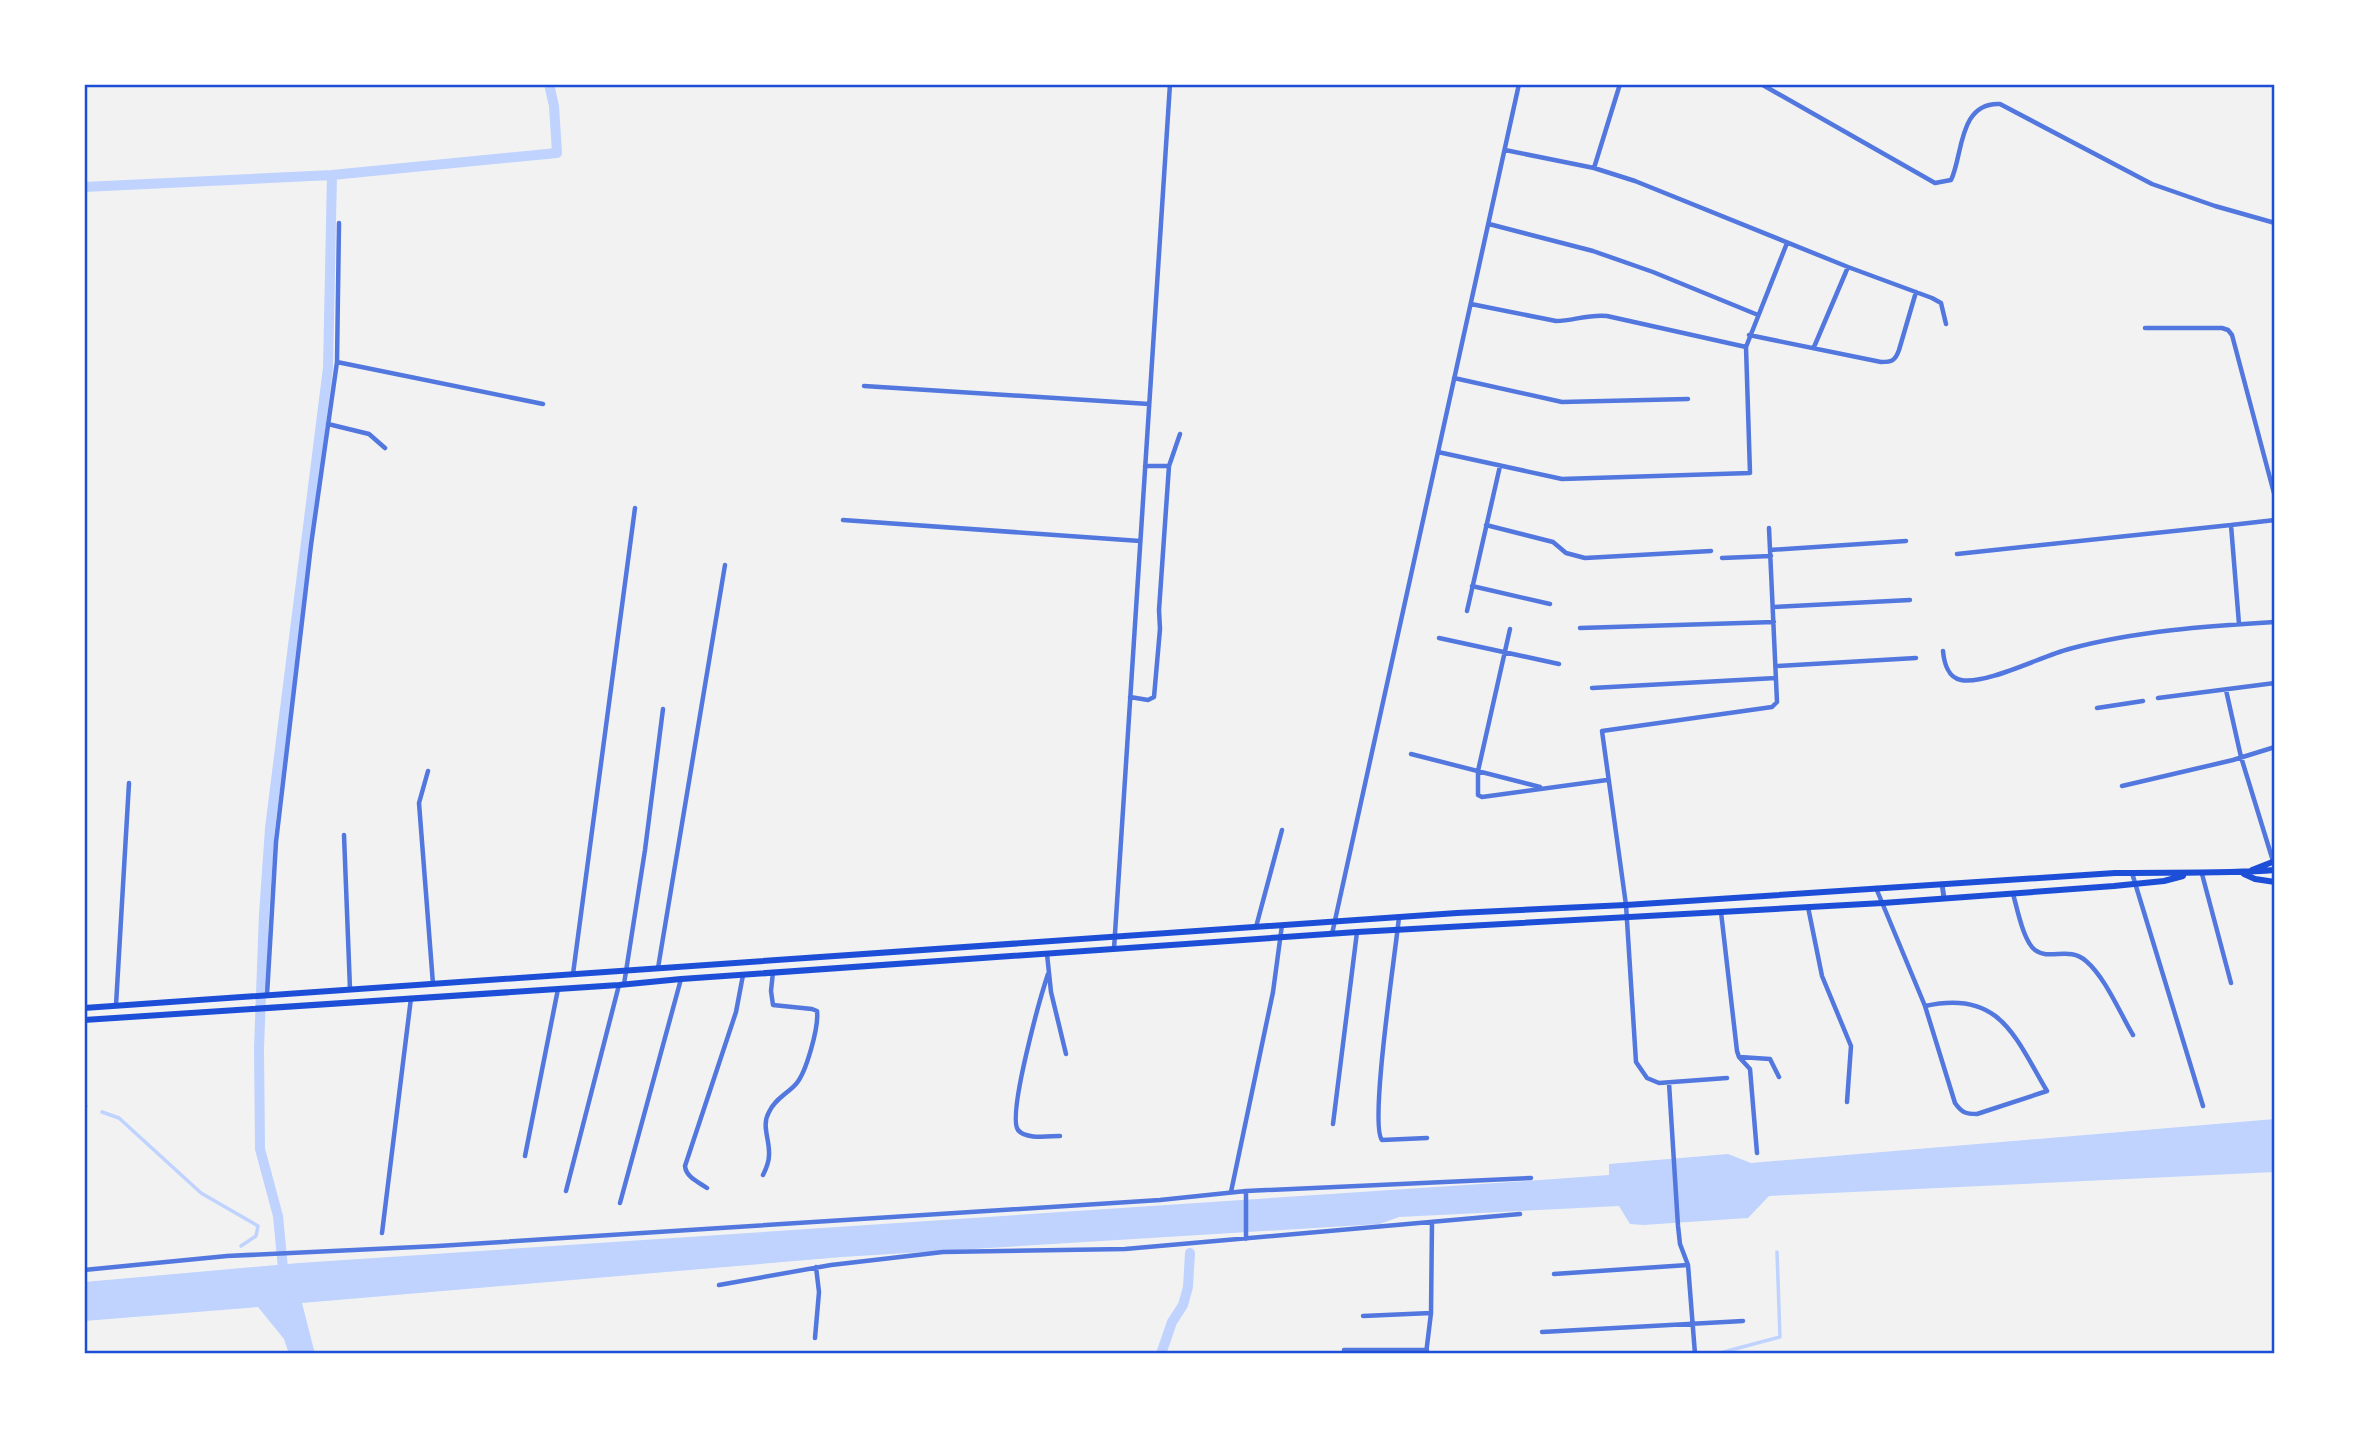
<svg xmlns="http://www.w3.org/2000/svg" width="2359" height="1438" viewBox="0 0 2359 1438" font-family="Arial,sans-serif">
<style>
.water{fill:#bfd3fe}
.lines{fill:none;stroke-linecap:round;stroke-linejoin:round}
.stream{stroke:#bfd3fe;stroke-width:3.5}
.canal{stroke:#bfd3fe;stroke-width:10}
.minor{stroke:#5277de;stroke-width:4.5}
.tertiary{stroke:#5277de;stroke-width:5}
.secondary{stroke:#1d4ed8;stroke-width:6}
.neatline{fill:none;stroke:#1d4ed8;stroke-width:2.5}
</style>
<rect width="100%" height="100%" fill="#f2f2f2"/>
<path class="water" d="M 2275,1119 L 2275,1172 L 1769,1196 L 1748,1218 L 1643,1225 L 1630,1224 L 1619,1206 L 1399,1217 L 1380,1224 L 842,1257 L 302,1303 L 315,1354 L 289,1354 L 284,1339 L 258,1307 L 84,1321 L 84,1282 L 299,1263 L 1540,1180 L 1609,1175 L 1609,1164 L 1728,1154 L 1751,1163 Z"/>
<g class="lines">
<path class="stream" d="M 84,1105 L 86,1106
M 102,1112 L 119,1118 L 201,1193 L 258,1226 L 256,1236 L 241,1246
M 1716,1354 L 1780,1337 L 1777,1252"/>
<path class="canal" d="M 84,187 L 332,175 L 557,153 L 554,106 L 549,84
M 284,1279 L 278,1216 L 260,1149 L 259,1048 L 264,914 L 270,828 L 328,368 L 332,175
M 1161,1354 L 1172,1322 L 1183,1305 L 1188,1287 L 1190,1253"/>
<path class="minor" d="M 1761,84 L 1935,183 L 1951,180 C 1963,156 1958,102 2000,104 L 2152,184 L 2215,206 L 2275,223
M 1505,150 L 1594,168 L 1635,181 L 1848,267 L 1932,298 L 1941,303 L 1946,324
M 1594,168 L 1620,84
M 1489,224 L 1593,251 L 1653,272 L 1758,315
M 1471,304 L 1556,321 C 1573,321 1588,314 1607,316 L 1746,347
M 2145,328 L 2222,328 L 2228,330 L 2232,335 L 2275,497
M 1749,335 L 1881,362 C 1892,362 1895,361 1899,350 L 1916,292
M 1814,347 L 1848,267
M 337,362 L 543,404
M 1454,378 L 1562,402 L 1688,399
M 864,386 L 1149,404
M 328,424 L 369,434 L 385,448
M 1438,452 L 1562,479 L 1750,473 L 1746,347 L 1787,243
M 1145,466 L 1169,466 L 1180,434
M 843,520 L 1140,541
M 1486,525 L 1553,542 L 1566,553 L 1585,558 L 1711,551
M 2231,525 L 2275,520
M 1770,550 L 1906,541
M 1957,554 L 2231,525 L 2239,624
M 1722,558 L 1771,556
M 1472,586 L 1550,604
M 1773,607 L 1910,600
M 1467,611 L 1500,466
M 1580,628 L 1774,622
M 1510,629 L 1478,771 L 1478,795 L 1482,797 L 1607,780
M 1439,638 L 1559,664
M 1943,651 C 1944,662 1948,678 1961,680 C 1986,685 2042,656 2069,649 C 2135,631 2207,626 2275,622
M 1776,666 L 1916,658
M 1592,688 L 1776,678
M 2226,690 L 2241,757 L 2273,861
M 1130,697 L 1148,700 L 1154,697 L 1160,629 L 1159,610 L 1169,466
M 2158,698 L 2275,683
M 2097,708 L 2143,701
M 1411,754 L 1540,787
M 428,771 L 419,803 L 433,984
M 2122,786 L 2233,760 L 2275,747
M 344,835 L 350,989
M 2132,873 L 2203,1106
M 2202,874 L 2231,983
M 1876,888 L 1925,1006 L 1955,1103 C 1962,1113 1966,1114 1977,1114 L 2047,1091 C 2015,1037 2000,989 1925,1006
M 2013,894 C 2017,907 2023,941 2035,950 C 2050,961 2069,946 2086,961 C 2105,977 2120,1013 2133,1035
M 1808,907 L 1822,976 L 1851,1046 L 1847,1102
M 1721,912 L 1737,1051 L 1739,1057 L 1750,1069 L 1757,1153
M 1399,917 C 1396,949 1369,1125 1382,1140 L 1427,1138
M 1256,927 L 1282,830
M 1332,934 L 1519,84
M 1114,949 L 1170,84
M 1047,954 L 1051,992 L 1066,1054
M 658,968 L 725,565
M 573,974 L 635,508
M 1048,974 C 1041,995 1007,1115 1018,1130 C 1026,1140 1049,1136 1060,1136
M 624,984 L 645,850 L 663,709
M 267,995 L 276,842 L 311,545 L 337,362 L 339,223
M 116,1005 L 129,783
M 1740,1057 L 1770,1059 L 1779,1077
M 1727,1078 L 1659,1083 L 1647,1078 L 1636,1062 L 1626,905 L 1602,731 L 1772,707 L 1777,702 L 1769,528
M 1669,1083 L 1678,1226 L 1680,1244 L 1688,1265 L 1695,1354
M 1333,1124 L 1357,932
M 525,1156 L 558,989
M 763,1175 C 766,1169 769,1162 769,1155 C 770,1139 761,1126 769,1112 C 775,1099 787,1094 796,1084 C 806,1073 819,1027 817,1011 L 812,1009 L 773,1005 L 771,991 L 773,972
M 707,1188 C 698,1182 686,1177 685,1166 L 736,1012 L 743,975
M 566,1191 L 619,985
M 1246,1191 L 1246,1239
M 1231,1192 L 1273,992 L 1282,925
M 620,1203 L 681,979
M 382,1233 L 411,998
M 84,1270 L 227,1256 L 438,1246 L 1160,1200 L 1246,1191 L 1531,1178
M 1554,1274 L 1688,1265
M 719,1285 L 831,1265 L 943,1252 L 1125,1249 L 1520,1214
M 1363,1316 L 1431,1313
M 1542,1332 L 1743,1321
M 815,1338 L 819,1292 L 816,1267
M 1344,1350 L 1427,1350
M 1426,1354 L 1431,1313 L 1432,1222"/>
<path class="tertiary" d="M 1942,884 L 1944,898"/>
<path class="secondary" d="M 2252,870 L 2275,861
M 2244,874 L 2255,879 L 2275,882
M 84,1008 L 1457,913 L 1626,905 L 2115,873 C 2168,872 2221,874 2275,870
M 84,1020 L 619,985 L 681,979 L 1357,932 L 1883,903 L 2114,886 L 2164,881 L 2183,876"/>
</g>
<rect width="2359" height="1438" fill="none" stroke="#ffffff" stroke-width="172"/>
<rect x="86" y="86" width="2187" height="1266" class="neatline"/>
</svg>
